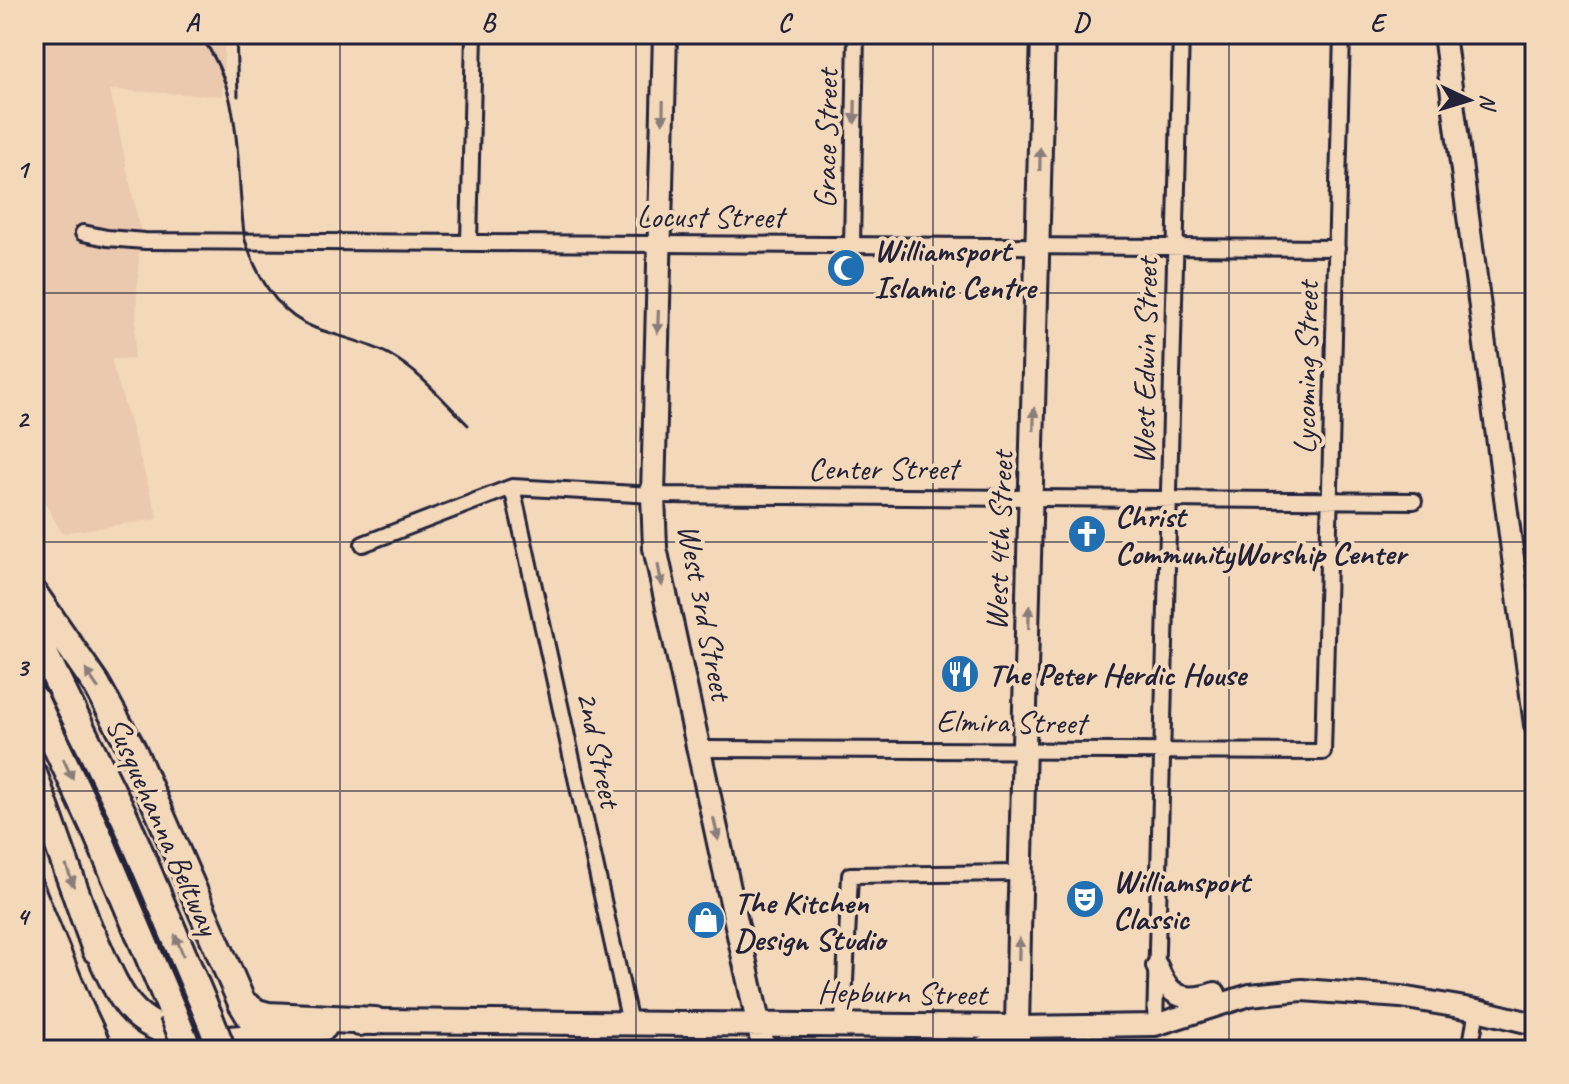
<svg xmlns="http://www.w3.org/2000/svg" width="1569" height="1084" viewBox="0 0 1569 1084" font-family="Caveat,sans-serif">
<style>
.built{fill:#eac9ae}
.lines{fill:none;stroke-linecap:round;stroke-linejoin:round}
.street-casing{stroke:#22223b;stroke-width:20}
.secondary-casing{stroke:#22223b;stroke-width:26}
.primary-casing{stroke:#22223b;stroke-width:28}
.highway-casing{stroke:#22223b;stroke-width:32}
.street{stroke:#f3d8ba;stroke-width:14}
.secondary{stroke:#f3d8ba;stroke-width:20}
.primary{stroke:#f3d8ba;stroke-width:22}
.highway{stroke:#f3d8ba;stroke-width:26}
.rail{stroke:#22223b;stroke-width:3}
.highway-bridge-casing{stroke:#22223b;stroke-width:32;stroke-linecap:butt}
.highway-bridge{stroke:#f3d8ba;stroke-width:26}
.oneway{fill:#8a7d7a}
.grid{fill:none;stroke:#22223b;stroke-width:2;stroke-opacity:0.55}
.labels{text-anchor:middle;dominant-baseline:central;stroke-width:8;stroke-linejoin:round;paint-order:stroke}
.street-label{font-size:32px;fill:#22223b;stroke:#f3d8ba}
.poi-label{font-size:32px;font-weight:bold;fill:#22223b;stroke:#f3d8ba;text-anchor:start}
.neatline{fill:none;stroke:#22223b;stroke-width:3}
.grid-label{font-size:26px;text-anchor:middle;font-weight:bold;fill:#22223b}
</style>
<rect width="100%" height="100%" fill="#f3d8ba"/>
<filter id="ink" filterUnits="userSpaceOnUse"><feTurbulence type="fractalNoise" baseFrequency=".0125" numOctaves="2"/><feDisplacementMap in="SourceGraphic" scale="16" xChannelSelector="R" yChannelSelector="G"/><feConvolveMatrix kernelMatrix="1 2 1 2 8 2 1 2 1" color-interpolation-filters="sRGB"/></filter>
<g filter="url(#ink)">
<path class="built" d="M 34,34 L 225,34 L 222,96 L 110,90 L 140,230 L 134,358 L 111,359 L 158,519 L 62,533 L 34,483 Z"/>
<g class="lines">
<defs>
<path id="street" d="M 83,233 L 107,238 L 145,241 L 1337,248
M 469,242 L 474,34
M 852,245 L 856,34
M 512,487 L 630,1023
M 363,544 L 512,487 L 653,495 L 1414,501
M 699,749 L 1323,752 L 1342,34
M 843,1024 L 850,875 L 1020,873
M 1155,1025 L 1181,34
M 973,1050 L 1013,1029
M 1470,1050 L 1477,1010"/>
<path id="secondary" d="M 1444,34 L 1535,725
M 1157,966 C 1168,997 1184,1003 1215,993
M 1017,1027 L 1155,1025 L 1250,995 L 1302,990 L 1401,997 L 1477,1010 L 1535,1024"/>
<path id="primary" d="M 665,34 L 653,495 L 655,548 L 764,1050
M 359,1024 L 375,1021 L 1017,1027
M 262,1036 L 325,1028
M 1019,1050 L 1017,1027 L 1019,932 L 1043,34"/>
<path id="highway" d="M 34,594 L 96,684 L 132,749 L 242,1003 L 262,1036 C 220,1044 159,1042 129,1006 C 113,986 103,958 92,935
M 34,633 L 125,818 L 209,1017
M 34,699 L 96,831 L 173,1013
M 34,776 L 96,950
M 242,1003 L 257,1013 L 268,1016 L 375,1021"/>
</defs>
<use href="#street" class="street-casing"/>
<use href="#secondary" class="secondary-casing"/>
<use href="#primary" class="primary-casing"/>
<use href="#highway" class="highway-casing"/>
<use href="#street" class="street"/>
<use href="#secondary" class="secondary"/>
<use href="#primary" class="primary"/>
<use href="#highway" class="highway"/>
<path class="rail" d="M 199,34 C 247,96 234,168 245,240 C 257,276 277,314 315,328 C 340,337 367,342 390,355 C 420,372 444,401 468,425
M 236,34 L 238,96
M 34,860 L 92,1001 L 115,1050"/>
<defs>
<path id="highway-bridge" d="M 173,1013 L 188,1050
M 209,1017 L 222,1050"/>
</defs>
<use href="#highway-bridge" class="highway-bridge-casing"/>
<use href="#highway-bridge" class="highway-bridge"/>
</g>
<defs><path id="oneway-solid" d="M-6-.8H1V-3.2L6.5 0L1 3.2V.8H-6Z" transform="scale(2)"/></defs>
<g class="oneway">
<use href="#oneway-solid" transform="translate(663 112) rotate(91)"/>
<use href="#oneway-solid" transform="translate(855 112) rotate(91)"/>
<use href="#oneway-solid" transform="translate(1040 159) rotate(-89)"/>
<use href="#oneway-solid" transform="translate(658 322) rotate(92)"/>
<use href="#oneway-solid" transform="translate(1034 419) rotate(-89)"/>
<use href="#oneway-solid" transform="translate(660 575) rotate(79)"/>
<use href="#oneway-solid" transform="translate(1029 617) rotate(-88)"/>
<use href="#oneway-solid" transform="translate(92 679) rotate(-124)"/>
<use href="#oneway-solid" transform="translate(68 769) rotate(65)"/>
<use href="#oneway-solid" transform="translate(716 829) rotate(78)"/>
<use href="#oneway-solid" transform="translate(70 876) rotate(70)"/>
<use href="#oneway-solid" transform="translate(179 945) rotate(-112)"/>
<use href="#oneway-solid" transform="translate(1019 949) rotate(-89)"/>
</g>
</g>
<path class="grid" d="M 340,34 L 340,1050M 636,34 L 636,1050M 933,34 L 933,1050M 1229,34 L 1229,1050M 34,293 L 1535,293M 34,542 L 1535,542M 34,791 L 1535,791"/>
<defs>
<symbol id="mosque-disc" viewBox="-11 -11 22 22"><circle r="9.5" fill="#1f6fb2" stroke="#f3d8ba"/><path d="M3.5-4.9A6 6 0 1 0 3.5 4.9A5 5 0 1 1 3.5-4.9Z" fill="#fff"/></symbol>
<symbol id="church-disc" viewBox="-11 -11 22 22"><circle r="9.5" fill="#1f6fb2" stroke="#f3d8ba"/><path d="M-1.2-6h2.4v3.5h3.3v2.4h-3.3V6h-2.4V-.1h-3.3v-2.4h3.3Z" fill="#fff"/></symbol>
<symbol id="restaurant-disc" viewBox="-11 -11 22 22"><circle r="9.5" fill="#1f6fb2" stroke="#f3d8ba"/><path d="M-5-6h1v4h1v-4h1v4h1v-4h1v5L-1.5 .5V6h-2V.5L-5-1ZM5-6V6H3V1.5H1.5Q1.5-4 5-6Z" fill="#fff"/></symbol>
<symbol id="theatre-disc" viewBox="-11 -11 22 22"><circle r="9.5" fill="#1f6fb2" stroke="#f3d8ba"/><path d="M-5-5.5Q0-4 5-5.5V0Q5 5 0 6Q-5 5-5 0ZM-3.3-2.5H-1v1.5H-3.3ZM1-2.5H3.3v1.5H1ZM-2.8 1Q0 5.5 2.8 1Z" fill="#fff"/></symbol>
<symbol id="shop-disc" viewBox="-11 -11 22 22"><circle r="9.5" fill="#1f6fb2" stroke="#f3d8ba"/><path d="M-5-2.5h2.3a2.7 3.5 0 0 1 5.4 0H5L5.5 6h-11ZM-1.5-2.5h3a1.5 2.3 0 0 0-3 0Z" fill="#fff"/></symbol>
</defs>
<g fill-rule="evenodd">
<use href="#mosque-disc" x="824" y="246" width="44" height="44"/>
<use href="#church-disc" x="1065" y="512" width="44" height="44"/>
<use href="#restaurant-disc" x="938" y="652" width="44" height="44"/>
<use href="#theatre-disc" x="1063" y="877" width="44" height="44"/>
<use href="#shop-disc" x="684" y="898" width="44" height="44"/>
</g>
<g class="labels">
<g class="street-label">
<text transform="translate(826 139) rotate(-89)">Grace Street</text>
<text x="710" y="216">Locust Street</text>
<text transform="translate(1145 361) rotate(-89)">West Edwin Street</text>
<text transform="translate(1306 368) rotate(-89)">Lycoming Street</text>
<text x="883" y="468">Center Street</text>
<text transform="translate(999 541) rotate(-88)">West 4th Street</text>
<text transform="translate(705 612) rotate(79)">West 3rd Street</text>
<text transform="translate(1011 722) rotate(1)">Elmira Street</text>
<text transform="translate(599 749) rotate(78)">2nd Street</text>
<text transform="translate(163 826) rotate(66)">Susquehanna Beltway</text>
<text transform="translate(902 993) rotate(1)">Hepburn Street</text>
</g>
<g class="poi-label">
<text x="874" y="250">Williamsport<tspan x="874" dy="37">Islamic Centre</tspan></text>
<text x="1115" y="516">Christ<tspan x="1115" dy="37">CommunityWorship Center</tspan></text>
<text x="988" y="674">The Peter Herdic House</text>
<text x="1113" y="881">Williamsport<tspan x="1113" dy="37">Classic</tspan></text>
<text x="734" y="902">The Kitchen<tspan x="734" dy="37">Design Studio</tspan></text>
</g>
</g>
<rect width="1569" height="1084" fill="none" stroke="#f3d8ba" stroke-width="88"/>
<g transform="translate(1469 100) rotate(94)" stroke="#f3d8ba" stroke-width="6" paint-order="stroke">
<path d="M0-6L14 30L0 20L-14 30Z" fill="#22223b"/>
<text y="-12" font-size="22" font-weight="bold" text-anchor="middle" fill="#22223b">N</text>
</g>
<rect x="44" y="44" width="1481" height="996" class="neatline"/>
<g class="grid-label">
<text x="192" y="31">A</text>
<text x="488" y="31">B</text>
<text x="784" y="31">C</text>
<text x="1081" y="31">D</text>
<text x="1377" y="31">E</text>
<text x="22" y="178">1</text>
<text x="22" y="427">2</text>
<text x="22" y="676">3</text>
<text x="22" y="925">4</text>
</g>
</svg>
